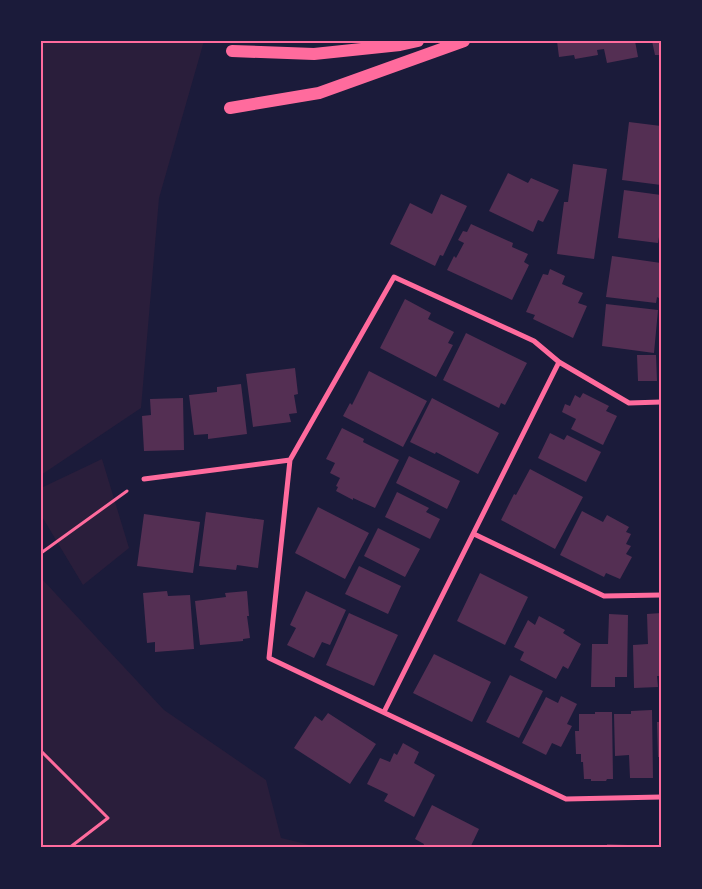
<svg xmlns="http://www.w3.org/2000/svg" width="702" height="889" viewBox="0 0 702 889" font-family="Manrope,sans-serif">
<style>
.green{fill:#2a1e3b}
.building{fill:#542f53}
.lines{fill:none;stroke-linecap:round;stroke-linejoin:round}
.path{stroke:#ff6b9d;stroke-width:3}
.minor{stroke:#ff6b9d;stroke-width:5}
.primary{stroke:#ff6b9d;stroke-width:12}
.neatline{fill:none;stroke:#ff6b9d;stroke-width:2}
</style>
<rect width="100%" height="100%" fill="#1b1b3a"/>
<path class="green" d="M 41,41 L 204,41 L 159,198 L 141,408 L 41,475 Z
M 102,459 L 129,548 L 83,585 L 41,515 L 41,488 Z
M 41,578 L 164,710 L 266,780 L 281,838 L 323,848 L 41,848 Z"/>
<path class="building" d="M 557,41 L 635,41 L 638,57 L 607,63 L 604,49 L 597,50 L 598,55 L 575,59 L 574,55 L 559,57 Z
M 652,41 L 661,41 L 661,55 L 655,55 Z
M 629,122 L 661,126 L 661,185 L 622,180 Z
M 573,164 L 607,169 L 594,259 L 557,254 L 564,202 L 568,202 Z
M 508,173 L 528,183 L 531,178 L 559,190 L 543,222 L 538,220 L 533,232 L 489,211 Z
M 624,190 L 661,195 L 661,225 L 658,243 L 618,238 Z
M 441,194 L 467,206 L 443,256 L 440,255 L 435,266 L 390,244 L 410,203 L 432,214 Z
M 471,224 L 513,243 L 512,247 L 528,254 L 524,262 L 529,265 L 512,300 L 447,270 L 454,256 L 456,258 L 464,243 L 458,240 L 463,231 L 467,232 Z
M 612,256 L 661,263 L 659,284 L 661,285 L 659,298 L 657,297 L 656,303 L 606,297 Z
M 550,269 L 565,276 L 562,284 L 583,293 L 578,303 L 587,306 L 573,338 L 533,319 L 535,315 L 526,312 L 543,274 L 548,275 Z
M 405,299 L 431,313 L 428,319 L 454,332 L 448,343 L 453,345 L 436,377 L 380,348 Z
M 606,304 L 658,310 L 654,353 L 602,346 Z
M 466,333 L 527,363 L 505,405 L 501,403 L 499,408 L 443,380 Z
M 637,355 L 656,355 L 657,381 L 638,381 Z
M 295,368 L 298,394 L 294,395 L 297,413 L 289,414 L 291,422 L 253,427 L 246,374 Z
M 369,371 L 427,401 L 403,447 L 343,416 L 350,403 L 352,405 Z
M 241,384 L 247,434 L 208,439 L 208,434 L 194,435 L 189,395 L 217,392 L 217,387 Z
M 583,393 L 609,406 L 606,411 L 617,416 L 603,445 L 571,429 L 576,419 L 562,412 L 565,404 L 570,406 L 575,395 L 580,398 Z
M 183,398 L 184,450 L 144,451 L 142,416 L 151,415 L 150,399 Z
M 432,398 L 499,433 L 478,474 L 436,452 L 435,454 L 410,442 Z
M 342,428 L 364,439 L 363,442 L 399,460 L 375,508 L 353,498 L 353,500 L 336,491 L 338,487 L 336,486 L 340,478 L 330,473 L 335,463 L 326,459 Z
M 550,433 L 564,440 L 567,435 L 601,452 L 586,482 L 538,458 Z
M 409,456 L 460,481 L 447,509 L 396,483 Z
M 530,469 L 583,497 L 555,549 L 501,520 L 514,494 L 516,495 Z
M 397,492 L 429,508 L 426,512 L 440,519 L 430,539 L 385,517 Z
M 318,507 L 369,533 L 345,579 L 295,553 Z
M 582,511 L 603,522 L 607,515 L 629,527 L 626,532 L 631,534 L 626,544 L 631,546 L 626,554 L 632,557 L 620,579 L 606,573 L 604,577 L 560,555 Z
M 206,512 L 264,520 L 258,568 L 237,565 L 236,570 L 199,566 Z
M 144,514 L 200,522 L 193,573 L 137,566 Z
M 378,528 L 420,549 L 405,577 L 364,556 Z
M 359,566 L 401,586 L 388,614 L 345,594 Z
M 480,573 L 528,597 L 505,645 L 457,621 Z
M 167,591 L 168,596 L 190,595 L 194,649 L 155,652 L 155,642 L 147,643 L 143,593 Z
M 247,591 L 249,616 L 247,616 L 250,638 L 243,639 L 243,641 L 200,645 L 195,601 L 226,597 L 225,593 Z
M 306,591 L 346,610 L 330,645 L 322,642 L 314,658 L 287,645 L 296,628 L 290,625 Z
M 349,613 L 398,635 L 374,686 L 326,665 Z
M 661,613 L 661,676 L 657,676 L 658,687 L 634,688 L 633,645 L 648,644 L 647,614 Z
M 609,614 L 628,615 L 627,677 L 615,677 L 615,687 L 591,687 L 592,644 L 608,644 Z
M 539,616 L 565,630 L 563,633 L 581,644 L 568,669 L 563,666 L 556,679 L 520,660 L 524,652 L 514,647 L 528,620 L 535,625 Z
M 434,654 L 491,682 L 472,722 L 413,693 Z
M 510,675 L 543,691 L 519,738 L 486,722 Z
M 561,696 L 577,704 L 567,724 L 572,726 L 561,747 L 552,743 L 546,755 L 522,743 L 546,697 L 558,703 Z
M 652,710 L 653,778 L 630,778 L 629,755 L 615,756 L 614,714 L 631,714 L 631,711 Z
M 595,712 L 612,712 L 613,779 L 607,779 L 606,781 L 591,781 L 591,779 L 584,779 L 583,762 L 581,762 L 581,754 L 576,754 L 575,731 L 579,731 L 579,714 L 595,714 Z
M 328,713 L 376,744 L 350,784 L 294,748 L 315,716 L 322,721 Z
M 657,722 L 661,722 L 661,757 L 658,757 Z
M 403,743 L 419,752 L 414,763 L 435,775 L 414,817 L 384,801 L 388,794 L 367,784 L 380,758 L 390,762 L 394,753 L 397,755 Z
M 432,805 L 479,829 L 470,848 L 423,848 L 424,844 L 415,839 Z
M 607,844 L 628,845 L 628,848 L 607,848 Z"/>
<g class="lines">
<path class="path" d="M 41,553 L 127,491
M 41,751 L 108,818 L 69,848"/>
<path class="minor" d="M 661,402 L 629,403 L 559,362 L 534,341 L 394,277 L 290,460 L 269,658 L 566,799 L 661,797
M 144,479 L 290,460
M 474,534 L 604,596 L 661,595
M 384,712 L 559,362"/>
<path class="primary" d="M 232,51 L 314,54 L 400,45 L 418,41
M 230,108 L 319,93 L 464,41"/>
</g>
<rect width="702" height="889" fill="none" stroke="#1b1b3a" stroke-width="85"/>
<rect x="42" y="42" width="618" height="804" class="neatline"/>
</svg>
